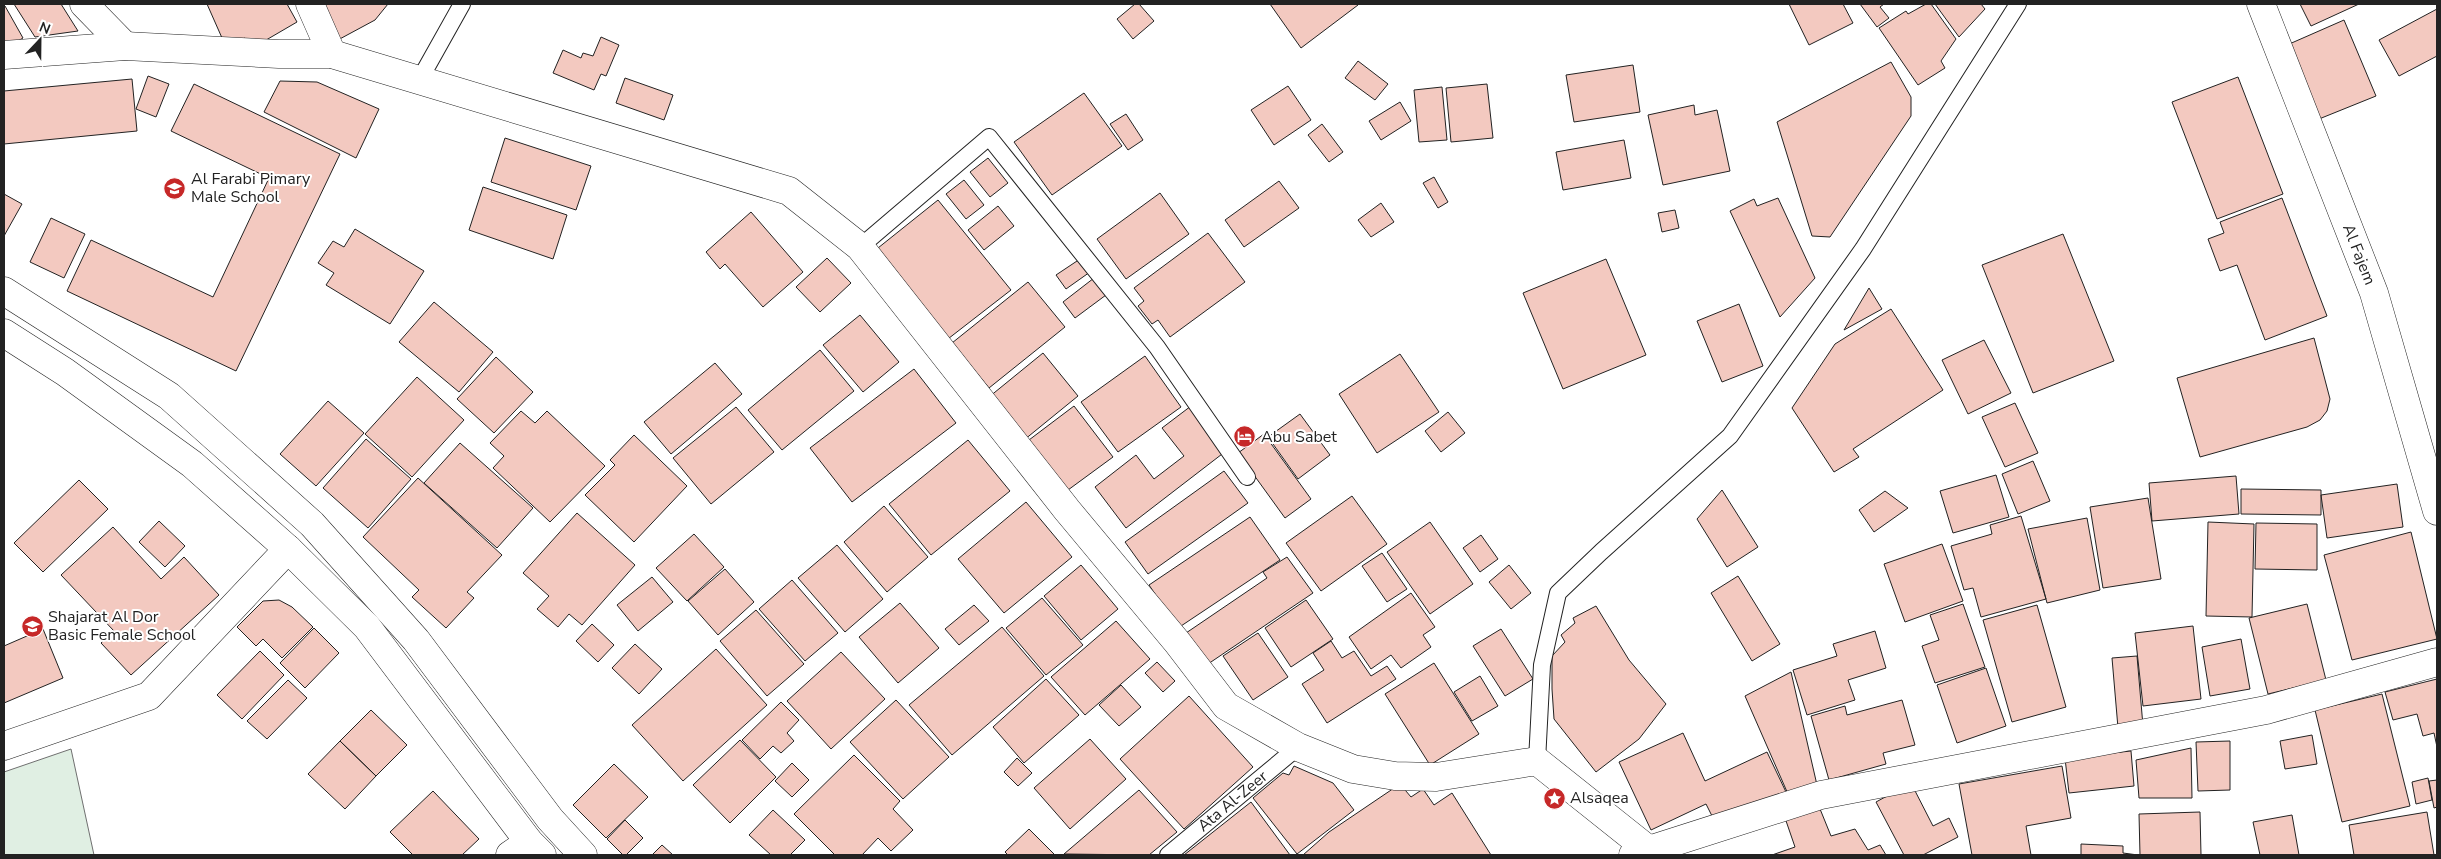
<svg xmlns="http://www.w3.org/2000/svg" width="2441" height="859" viewBox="0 0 2441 859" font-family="'Nunito Sans',sans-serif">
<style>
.green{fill:#e0efe3;stroke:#6f6f6f}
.building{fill:#f3c9c0;stroke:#222}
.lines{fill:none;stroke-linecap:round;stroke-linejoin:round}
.lane-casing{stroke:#222;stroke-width:18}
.street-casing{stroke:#222;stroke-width:29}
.secondary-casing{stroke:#222;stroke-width:29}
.lane{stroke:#fff;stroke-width:16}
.street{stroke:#fff;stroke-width:28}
.secondary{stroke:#fff;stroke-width:28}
.labels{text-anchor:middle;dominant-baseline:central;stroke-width:4;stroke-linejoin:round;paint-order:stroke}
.poi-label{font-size:16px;fill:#222;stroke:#fff;text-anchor:start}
.street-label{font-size:16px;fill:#222;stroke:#fff}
</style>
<rect width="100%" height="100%" fill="#fff"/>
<path class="green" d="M 71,749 L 94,855 L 4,855 L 4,772 Z"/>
<path class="building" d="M 14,4 L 61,4 L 78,31 L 35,37 Z
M 207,4 L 287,4 L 297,22 L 249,50 L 245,38 L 226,47 Z
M 315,4 L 388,4 L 375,20 L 336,41 Z
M 1135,4 L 1139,4 L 1154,21 L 1133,39 L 1117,19 Z
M 1270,4 L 1358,4 L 1358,5 L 1301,48 Z
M 1789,4 L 1843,4 L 1853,23 L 1809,45 Z
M 1860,4 L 1884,4 L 1880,7 L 1889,18 L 1877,27 Z
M 1926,4 L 1931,4 L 1956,39 L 1941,61 L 1945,68 L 1918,85 L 1879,28 L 1906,11 L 1908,14 Z
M 1935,4 L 1981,4 L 1985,9 L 1959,37 Z
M 2300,4 L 2359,4 L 2311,26 Z
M 5,6 L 23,38 L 4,49 L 4,7 Z
M 2437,9 L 2437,56 L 2399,76 L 2379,40 Z
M 2344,20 L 2376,96 L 2319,119 L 2287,45 Z
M 601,37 L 619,45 L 606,76 L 601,74 L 594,90 L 553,73 L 563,50 L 581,58 L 583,53 L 593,56 Z
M 1358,61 L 1388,84 L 1375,100 L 1345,78 Z
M 1891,62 L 1911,97 L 1911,116 L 1830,237 L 1812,236 L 1777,122 Z
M 1633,65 L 1640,112 L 1574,122 L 1566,75 Z
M 148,76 L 169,84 L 156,117 L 136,109 Z
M 2238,77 L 2283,194 L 2217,219 L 2172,102 Z
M 625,78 L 673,95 L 664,120 L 616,103 Z
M 132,79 L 137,131 L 4,144 L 4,91 Z
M 280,81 L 317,82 L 379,109 L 356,158 L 264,112 Z
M 194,84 L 340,154 L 236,371 L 67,291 L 91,240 L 213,297 L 269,178 L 171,131 Z
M 1487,84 L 1493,138 L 1451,142 L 1446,88 Z
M 1288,86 L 1311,120 L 1274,145 L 1251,110 Z
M 1442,87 L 1447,140 L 1419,142 L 1414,90 Z
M 1084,93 L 1122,146 L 1052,195 L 1014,142 Z
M 1400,102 L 1411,121 L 1381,140 L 1369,121 Z
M 1694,105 L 1695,115 L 1717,110 L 1730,171 L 1663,185 L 1648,115 Z
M 1126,114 L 1143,140 L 1128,150 L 1110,124 Z
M 1322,124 L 1343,152 L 1329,162 L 1308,135 Z
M 505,138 L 591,166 L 576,210 L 491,182 Z
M 1624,140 L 1631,178 L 1563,190 L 1556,152 Z
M 988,158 L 1008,183 L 990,197 L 970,172 Z
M 1434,177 L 1448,202 L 1438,208 L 1423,183 Z
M 964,180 L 984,205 L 966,219 L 946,194 Z
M 1279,181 L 1299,208 L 1244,247 L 1225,220 Z
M 483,187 L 567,215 L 553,259 L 469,230 Z
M 1160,193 L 1189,234 L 1126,279 L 1097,239 Z
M 4,194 L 22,204 L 4,236 Z
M 1778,198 L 1815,278 L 1780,317 L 1730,211 L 1754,199 L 1757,206 Z
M 2282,198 L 2327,316 L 2265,340 L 2237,265 L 2220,271 L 2208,239 L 2224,233 L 2220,222 Z
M 938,200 L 1011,290 L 944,342 L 873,252 Z
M 1381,203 L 1394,222 L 1371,237 L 1358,220 Z
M 998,206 L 1014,226 L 984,250 L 968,230 Z
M 1675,210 L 1679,228 L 1662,232 L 1658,213 Z
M 751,212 L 803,272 L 763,307 L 725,264 L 720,269 L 706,252 Z
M 51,218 L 85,234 L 64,278 L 30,262 Z
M 355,229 L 424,271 L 390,324 L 326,285 L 334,273 L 318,263 L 333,241 L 344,247 Z
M 1208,233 L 1245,282 L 1170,337 L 1158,320 L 1152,324 L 1138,306 L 1144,301 L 1134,288 Z
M 2063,234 L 2114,361 L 2033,393 L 1982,265 Z
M 827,258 L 851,283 L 820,312 L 796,287 Z
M 1080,259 L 1090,272 L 1066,289 L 1056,275 Z
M 1606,259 L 1646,355 L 1563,389 L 1523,293 Z
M 1094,278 L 1106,295 L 1075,318 L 1063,302 Z
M 1028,282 L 1065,327 L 989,388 L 952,343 Z
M 1869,288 L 1882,309 L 1844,330 Z
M 434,302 L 493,352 L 459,392 L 399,342 Z
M 1739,304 L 1763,366 L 1722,382 L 1697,321 Z
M 1891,309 L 1943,390 L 1853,449 L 1859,457 L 1834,472 L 1792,408 L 1835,344 Z
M 860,315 L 899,362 L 863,392 L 823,345 Z
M 2314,338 L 2330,399 L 2327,411 L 2320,420 L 2307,427 L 2200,457 L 2177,378 Z
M 1984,340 L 2011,393 L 1968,414 L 1942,360 Z
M 820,350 L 854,391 L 782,450 L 748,410 Z
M 1043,353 L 1078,396 L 1024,440 L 989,397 Z
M 1400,354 L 1439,412 L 1377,453 L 1339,394 Z
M 1145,356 L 1181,407 L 1118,452 L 1081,402 Z
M 496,357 L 533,392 L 494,433 L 457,399 Z
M 715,363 L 742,394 L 671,454 L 644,422 Z
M 914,369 L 956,423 L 852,502 L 810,448 Z
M 417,377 L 464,420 L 412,477 L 365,434 Z
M 328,401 L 364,433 L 316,486 L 280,454 Z
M 2015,403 L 2038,453 L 2005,467 L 1982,417 Z
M 1074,406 L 1113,457 L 1068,490 L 1029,440 Z
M 1191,406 L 1226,451 L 1126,528 L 1095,487 L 1136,455 L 1154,479 L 1184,456 L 1162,428 Z
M 736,407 L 774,452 L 711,504 L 673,458 Z
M 521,411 L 535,423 L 547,411 L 605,466 L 550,522 L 493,468 L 504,456 L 490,443 Z
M 1448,412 L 1465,433 L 1441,452 L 1425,431 Z
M 1300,414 L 1330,455 L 1298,479 L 1268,437 Z
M 1264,434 L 1311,499 L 1285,518 L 1238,453 Z
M 634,435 L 687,486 L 634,542 L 585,495 L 615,465 L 610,460 Z
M 366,439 L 411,479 L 368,528 L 323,488 Z
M 968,440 L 1010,491 L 931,555 L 889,504 Z
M 460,443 L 533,508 L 497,548 L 424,483 Z
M 2033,461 L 2050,501 L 2018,514 L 2002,474 Z
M 1224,471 L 1248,503 L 1148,574 L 1125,542 Z
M 1996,475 L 2009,517 L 1953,533 L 1940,491 Z
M 2236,476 L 2239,514 L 2152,521 L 2149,483 Z
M 418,478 L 502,555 L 467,592 L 474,598 L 446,628 L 412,597 L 419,590 L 363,537 Z
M 79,480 L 108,509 L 43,572 L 14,543 Z
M 2397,484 L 2403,527 L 2327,538 L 2321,495 Z
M 2241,489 L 2321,490 L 2321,515 L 2241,514 Z
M 1722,490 L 1758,547 L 1727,567 L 1697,519 Z
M 1885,491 L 1908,508 L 1874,532 L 1859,510 Z
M 1352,496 L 1387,544 L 1321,591 L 1286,543 Z
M 2148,498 L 2161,579 L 2103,588 L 2090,507 Z
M 1026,502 L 1072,557 L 1004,613 L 958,559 Z
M 884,506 L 928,557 L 887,592 L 844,542 Z
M 577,513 L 635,565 L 582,625 L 569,614 L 558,627 L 537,609 L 549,596 L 523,573 Z
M 2021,516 L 2046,599 L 1981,617 L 1973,588 L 1964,590 L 1951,546 L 1992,534 L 1990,525 Z
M 1250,517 L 1280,560 L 1178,628 L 1149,585 Z
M 2087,518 L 2100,590 L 2047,603 L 2028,529 Z
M 159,521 L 185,546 L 165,567 L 139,542 Z
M 1430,522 L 1473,584 L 1430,614 L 1387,552 Z
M 2208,522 L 2254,524 L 2252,617 L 2206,616 Z
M 2256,523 L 2317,524 L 2317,570 L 2255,569 Z
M 113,527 L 161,579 L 184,557 L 219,595 L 131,675 L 101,643 L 114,631 L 61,575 Z
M 2411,532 L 2437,639 L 2352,660 L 2324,555 Z
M 694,534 L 724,567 L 687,601 L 656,568 Z
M 1481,535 L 1498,559 L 1480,572 L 1463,548 Z
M 1942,544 L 1963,601 L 1905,622 L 1884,564 Z
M 837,545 L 883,599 L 845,632 L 798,578 Z
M 1382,553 L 1407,589 L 1387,602 L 1362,566 Z
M 1287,557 L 1313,593 L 1208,664 L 1186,633 L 1267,578 L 1263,572 Z
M 1081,565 L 1118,609 L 1081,640 L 1044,596 Z
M 1509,565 L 1531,593 L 1511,609 L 1489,582 Z
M 725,569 L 754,602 L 718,635 L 688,601 Z
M 1738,576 L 1780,644 L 1752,661 L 1711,593 Z
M 652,577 L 673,602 L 638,631 L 617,605 Z
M 792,580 L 838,633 L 805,661 L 759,609 Z
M 1411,593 L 1435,627 L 1423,635 L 1431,647 L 1401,668 L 1391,655 L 1371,669 L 1349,637 Z
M 1042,598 L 1083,645 L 1046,675 L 1006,628 Z
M 279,600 L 292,607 L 313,627 L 282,658 L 263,639 L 256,646 L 237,627 L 263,601 Z
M 1306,600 L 1333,639 L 1291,667 L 1265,628 Z
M 900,603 L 939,648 L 898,683 L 859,637 Z
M 1963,604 L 1985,667 L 1935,683 L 1922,646 L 1939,640 L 1930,615 Z
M 2307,604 L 2326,680 L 2268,694 L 2249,618 Z
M 974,605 L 989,621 L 959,645 L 945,629 Z
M 2037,605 L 2066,707 L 2012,722 L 1983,620 Z
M 1596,606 L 1629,660 L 1666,704 L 1639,739 L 1596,772 L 1554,719 L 1552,689 L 1552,656 L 1565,642 L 1561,635 L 1575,623 L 1573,618 Z
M 756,610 L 804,664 L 767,696 L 720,641 Z
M 1116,621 L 1150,659 L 1085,715 L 1051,677 Z
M 592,624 L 614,645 L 598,662 L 576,641 Z
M 2193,626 L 2201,699 L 2143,706 L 2135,633 Z
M 1002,627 L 1044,676 L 952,755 L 909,705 Z
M 314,628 L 339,653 L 305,688 L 280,663 Z
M 43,629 L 63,678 L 4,703 L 4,646 Z
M 1501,629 L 1533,679 L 1505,696 L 1473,646 Z
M 1875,631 L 1886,668 L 1848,680 L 1855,700 L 1807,715 L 1793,670 L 1837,656 L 1833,644 Z
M 1258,633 L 1288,677 L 1253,700 L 1223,656 Z
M 2241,639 L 2250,689 L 2210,696 L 2202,647 Z
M 1331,641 L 1342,658 L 1354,651 L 1371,676 L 1387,666 L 1396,679 L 1327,723 L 1302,684 L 1324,670 L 1313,653 Z
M 635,644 L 662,669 L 639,694 L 612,668 Z
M 716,649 L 767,705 L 683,781 L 632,725 Z
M 260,651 L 284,675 L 242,719 L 217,695 Z
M 841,652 L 885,699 L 831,749 L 787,701 Z
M 2137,656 L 2143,726 L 2118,728 L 2112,658 Z
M 1157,662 L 1175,681 L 1163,692 L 1145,673 Z
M 1434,663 L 1479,734 L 1430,765 L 1385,694 Z
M 1986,668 L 2006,726 L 1957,743 L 1937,685 Z
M 1791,672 L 1817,785 L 1788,794 L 1745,696 Z
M 1480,676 L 1498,706 L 1472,721 L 1454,692 Z
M 1046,679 L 1079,715 L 1024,763 L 993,727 Z
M 2437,679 L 2437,747 L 2434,733 L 2423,736 L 2417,714 L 2393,720 L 2385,692 Z
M 288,680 L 307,698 L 267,739 L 247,721 Z
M 1121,685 L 1141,707 L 1119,726 L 1099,705 Z
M 2382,694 L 2410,806 L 2342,822 L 2315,710 Z
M 1189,696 L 1253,767 L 1184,829 L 1120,759 Z
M 896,700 L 949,757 L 903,799 L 850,742 Z
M 1902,700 L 1915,745 L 1883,753 L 1886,764 L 1829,780 L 1811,716 L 1845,706 L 1847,715 Z
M 781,702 L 799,720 L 787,733 L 794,741 L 781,753 L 773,746 L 760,759 L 742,740 Z
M 371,710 L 407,745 L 376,776 L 340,741 Z
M 1683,733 L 1705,781 L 1767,752 L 1786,792 L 1716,824 L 1706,804 L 1651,830 L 1619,762 Z
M 2312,735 L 2317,764 L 2285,769 L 2280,741 Z
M 1090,739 L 1126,779 L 1070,829 L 1034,788 Z
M 740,740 L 776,777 L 730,823 L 693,785 Z
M 340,741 L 376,776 L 345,809 L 308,774 Z
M 2230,741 L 2230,790 L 2198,791 L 2196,742 Z
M 2191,748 L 2192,798 L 2139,798 L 2136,760 Z
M 2131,751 L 2134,786 L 2069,793 L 2065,758 Z
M 854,755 L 900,801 L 893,809 L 913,830 L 891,851 L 878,838 L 862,855 L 835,855 L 794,814 Z
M 1017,758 L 1032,773 L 1018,786 L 1004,772 Z
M 792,763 L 809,780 L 792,797 L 775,781 Z
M 614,764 L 648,797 L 606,838 L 573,805 Z
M 1294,766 L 1333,783 L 1354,810 L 1297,854 L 1253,798 L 1283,773 L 1289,775 Z
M 2062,766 L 2071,818 L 2026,826 L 2031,855 L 1972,855 L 1959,784 Z
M 2428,778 L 2432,800 L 2416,804 L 2412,782 Z
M 2437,780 L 2437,807 L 2434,808 L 2429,781 Z
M 1911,783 L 1933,826 L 1949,818 L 1958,837 L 1923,855 L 1904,855 L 1876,802 Z
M 1400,784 L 1411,797 L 1423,789 L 1434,805 L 1452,793 L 1491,855 L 1303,855 L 1329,832 Z
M 1139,790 L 1177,832 L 1149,855 L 1064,854 Z
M 433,791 L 479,839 L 462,855 L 413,855 L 390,832 Z
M 1251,802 L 1290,855 L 1184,855 Z
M 1818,804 L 1831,836 L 1855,829 L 1868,850 L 1880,845 L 1886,855 L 1772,855 L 1795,847 L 1784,815 Z
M 773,810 L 805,840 L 790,855 L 771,855 L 749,835 Z
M 2200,812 L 2201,855 L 2140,855 L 2139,814 Z
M 2427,812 L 2434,855 L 2354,855 L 2349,825 Z
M 2292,815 L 2299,855 L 2260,855 L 2253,822 Z
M 625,820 L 643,838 L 626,855 L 623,855 L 607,839 Z
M 1029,829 L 1055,855 L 1008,855 L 1005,852 Z
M 2081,844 L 2123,846 L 2123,853 L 2138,855 L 2081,855 Z
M 662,845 L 673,855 L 652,855 Z"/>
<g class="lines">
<defs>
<g id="lane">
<path d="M 420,79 L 462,4"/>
<path d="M 860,247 L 989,137 L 1157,347 L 1247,477"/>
<path d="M 1537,761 L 1542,665 L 1558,593 L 1601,552 L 1730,436 L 1863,249 L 2018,4"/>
<path id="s1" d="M 1168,855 L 1298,747"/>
</g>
<path id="street" d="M 84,4 L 125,46
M 310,4 L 332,54
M 4,746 L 149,696 L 288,549
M 510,855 L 529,842
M 1633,855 L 1821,795 L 2266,710 L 2437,662"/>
<g id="secondary">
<path id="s2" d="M 2261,4 L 2374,293 L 2437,511"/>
<path d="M 4,55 L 125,46 L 279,54 L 332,54 L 789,191 L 860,247 L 1067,510 L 1177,642 L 1226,706 L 1298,747 L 1353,769 L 1395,776 L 1436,777 L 1537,761 L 1655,855"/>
<path d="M 4,291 L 169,396 L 312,524 L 416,640 L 550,819 L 583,855"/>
<path d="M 4,333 L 65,372 L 192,464 L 288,549 L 367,627 L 529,842 L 542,855"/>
</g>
</defs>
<use href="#lane" class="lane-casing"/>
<use href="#street" class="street-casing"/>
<use href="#secondary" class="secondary-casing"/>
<use href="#lane" class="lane"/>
<use href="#street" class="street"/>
<use href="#secondary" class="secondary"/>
</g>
<defs>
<symbol id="school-disc" viewBox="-11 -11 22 22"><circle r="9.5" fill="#c62828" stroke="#fff"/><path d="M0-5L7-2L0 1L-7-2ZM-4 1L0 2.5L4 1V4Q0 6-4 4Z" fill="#fff"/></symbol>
<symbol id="hotel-disc" viewBox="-11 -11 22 22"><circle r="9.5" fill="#c62828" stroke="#fff"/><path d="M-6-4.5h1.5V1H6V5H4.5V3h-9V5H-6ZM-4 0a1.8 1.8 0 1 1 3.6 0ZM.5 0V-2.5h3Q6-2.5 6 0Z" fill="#fff"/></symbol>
<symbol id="sight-disc" viewBox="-11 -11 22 22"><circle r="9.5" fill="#c62828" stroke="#fff"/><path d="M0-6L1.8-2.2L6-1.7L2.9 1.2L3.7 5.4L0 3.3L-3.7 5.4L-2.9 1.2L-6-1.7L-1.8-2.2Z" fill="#fff"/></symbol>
</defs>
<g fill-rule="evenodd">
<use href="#school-disc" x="162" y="176" width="25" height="25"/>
<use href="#hotel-disc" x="1232" y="424" width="25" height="25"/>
<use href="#school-disc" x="20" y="614" width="25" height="25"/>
<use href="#sight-disc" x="1542" y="786" width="25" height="25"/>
</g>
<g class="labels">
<g class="poi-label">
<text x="191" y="179">Al Farabi Pimary<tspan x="191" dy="18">Male School</tspan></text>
<text x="1261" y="437">Abu Sabet</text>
<text x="48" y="617">Shajarat Al Dor<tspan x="48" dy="18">Basic Female School</tspan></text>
<text x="1570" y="798">Alsaqea</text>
</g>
<g class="street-label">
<text stroke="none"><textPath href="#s2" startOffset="269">Al Fajem</textPath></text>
<text stroke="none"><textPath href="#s1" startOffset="84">Ata Al-Zeer</textPath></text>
</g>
</g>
<rect width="2441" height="859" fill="none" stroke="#222222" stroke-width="10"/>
<g transform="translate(40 40) rotate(22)" stroke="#ffffff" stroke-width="4" paint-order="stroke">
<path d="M0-4L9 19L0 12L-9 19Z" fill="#222222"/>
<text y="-8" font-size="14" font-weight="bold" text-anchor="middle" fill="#222222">N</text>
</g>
</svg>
